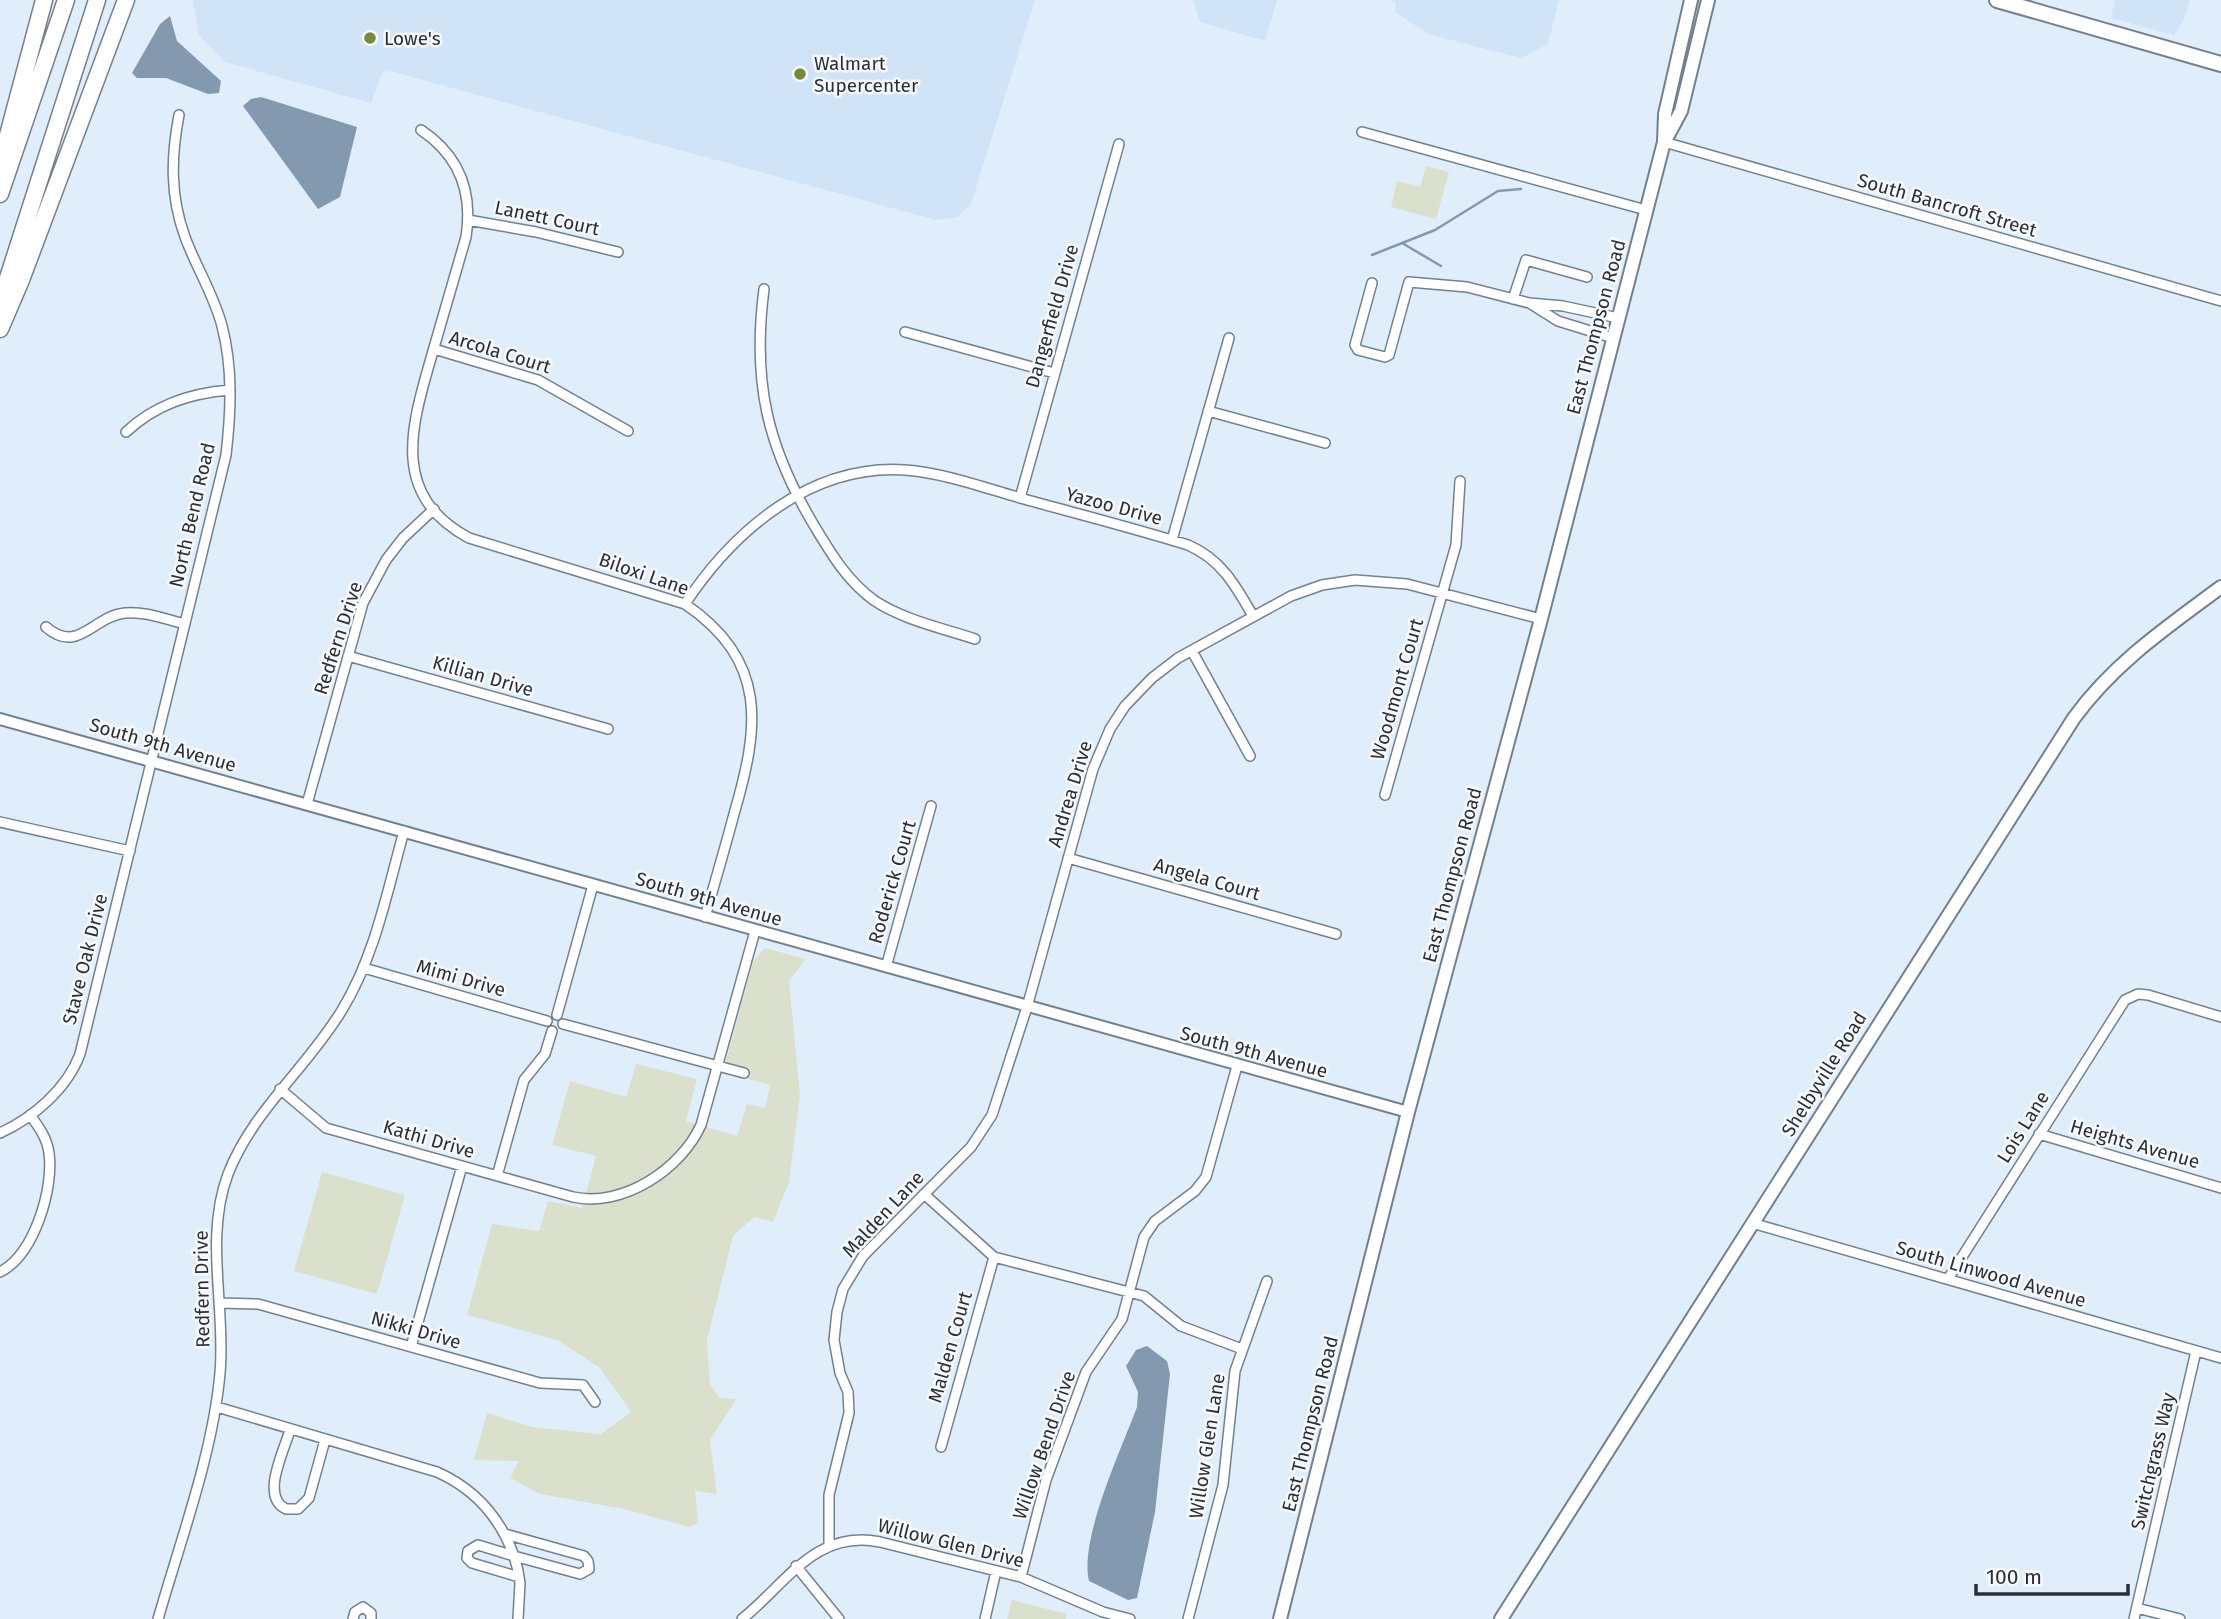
<svg xmlns="http://www.w3.org/2000/svg" width="2221" height="1619" viewBox="0 0 2221 1619" font-family="'Fira Sans',sans-serif">
<style>
.built{fill:#d0e3f7}
.green{fill:#dbe0cd}
.water{fill:#8299b0}
.lines{fill:none;stroke-linecap:round;stroke-linejoin:round}
.stream{stroke:#8299b0;stroke-width:2.5}
.minor-casing{stroke:#74808d;stroke-width:12}
.tertiary-casing{stroke:#74808d;stroke-width:14}
.secondary-casing{stroke:#74808d;stroke-width:16}
.primary-casing{stroke:#74808d;stroke-width:18}
.motorway-casing{stroke:#74808d;stroke-width:19}
.minor{stroke:#fff;stroke-width:9}
.tertiary{stroke:#fff;stroke-width:10}
.secondary{stroke:#fff;stroke-width:12}
.primary{stroke:#fff;stroke-width:14}
.motorway{stroke:#fff;stroke-width:16}
.poi-dot{fill:#788938;stroke:#f7fafd;stroke-width:2.5}
.labels{text-anchor:middle;dominant-baseline:central;stroke-width:5;stroke-linejoin:round;paint-order:stroke}
.poi-label{font-size:19px;fill:#2a2f35;stroke:#f7fafd;text-anchor:start}
.street-label{font-size:19px;fill:#2a2f35;stroke:#f7fafd}
</style>
<rect width="100%" height="100%" fill="#e0eefc"/>
<path class="built" d="M 193,0 L 1035,0 L 971,204 L 958,217 L 936,220 L 390,71 L 382,73 L 371,103 L 225,62 L 199,35 Z
M 1193,0 L 1277,0 L 1265,41 L 1200,22 Z
M 1388,0 L 1559,0 L 1548,44 L 1521,58 L 1428,34 L 1395,12 L 1396,2 Z
M 2115,0 L 2190,0 L 2183,22 L 2174,35 L 2111,18 Z"/>
<path class="green" d="M 1426,166 L 1449,172 L 1436,219 L 1391,207 L 1397,181 L 1420,187 Z
M 765,948 L 806,959 L 789,981 L 800,1095 L 789,1182 L 773,1222 L 754,1217 L 733,1236 L 707,1340 L 710,1384 L 720,1398 L 736,1399 L 710,1440 L 717,1494 L 695,1491 L 698,1523 L 689,1527 L 624,1509 L 540,1494 L 510,1478 L 519,1461 L 474,1460 L 487,1413 L 532,1427 L 601,1434 L 631,1412 L 599,1367 L 557,1340 L 467,1315 L 492,1224 L 539,1231 L 548,1201 L 582,1208 L 596,1156 L 552,1145 L 570,1081 L 626,1097 L 636,1064 L 697,1079 L 686,1121 L 737,1136 L 747,1104 L 765,1108 L 770,1085 L 723,1072 L 753,962 Z
M 322,1172 L 405,1195 L 377,1294 L 294,1271 Z
M 1012,1600 L 1067,1614 L 1066,1619 L 1007,1619 Z"/>
<path class="water" d="M 170,16 L 177,41 L 221,81 L 219,93 L 208,94 L 166,78 L 137,78 L 132,73 L 160,24 Z
M 261,97 L 357,127 L 340,197 L 318,209 L 243,106 L 251,99 Z
M 1147,1346 L 1167,1361 L 1170,1374 L 1155,1512 L 1137,1598 L 1128,1600 L 1089,1581 C 1079,1539 1121,1450 1137,1407 L 1138,1392 L 1126,1366 L 1136,1350 Z"/>
<g class="lines">
<path class="stream" d="M 1402,243 L 1441,266
M 1372,255 L 1435,230 L 1498,191 L 1521,189"/>
<defs>
<path id="minor" d="M 421,130 C 460,156 473,192 466,237 C 455,275 444,313 433,351 C 413,422 387,494 469,538 L 685,604 C 769,661 759,728 734,814 C 725,848 715,882 705,917
M 1362,132 L 1646,210
M 1664,142 L 2221,301
M 468,220 L 536,232 L 618,252
M 1372,283 L 1355,345 L 1358,350 L 1385,357 L 1389,355 L 1409,282 L 1467,287 L 1529,303 L 1563,306 L 1618,318
M 764,289 C 752,382 767,447 815,527 C 832,555 848,582 875,601 C 904,620 942,628 975,639
M 1513,299 L 1526,260 L 1587,277
M 1531,304 L 1558,321 L 1613,338
M 905,332 L 1054,373
M 434,349 L 538,380 L 628,431
M 1208,411 L 1325,443
M 126,432 C 156,404 191,393 230,390
M 1020,498 L 1119,144
M 1172,540 L 1229,338
M 685,604 C 734,530 811,464 905,470 C 945,473 985,488 1024,499 C 1078,514 1133,528 1188,545 C 1221,559 1236,586 1253,616
M 46,627 C 78,655 93,616 125,613 C 145,611 165,619 185,624
M 1192,651 L 1250,756
M 348,656 L 608,729
M 1385,795 L 1456,545 L 1460,481
M 307,804 L 363,603 L 386,560 L 403,538 L 434,509
M 0,822 L 130,851
M 1068,858 L 1336,934
M 886,967 L 931,806
M 364,968 L 547,1021
M 557,1015 L 593,885
M 563,1024 L 744,1073
M 280,1089 L 326,1128 L 573,1197 C 623,1208 681,1169 701,1125 L 755,931
M 0,1133 C 33,1118 67,1089 80,1054 L 226,455 C 231,412 233,368 222,326 C 214,295 196,267 185,237 C 170,196 171,157 179,115
M 2039,1134 L 2221,1188
M 497,1176 L 524,1080 L 545,1054 L 552,1031
M 924,1194 L 994,1257 L 1144,1296 L 1181,1326 L 1242,1349
M 1752,1223 L 2221,1358
M 0,1272 C 34,1255 54,1189 49,1153 C 47,1138 39,1127 30,1115
M 1948,1279 L 2125,1000 L 2138,994 L 2148,995 L 2221,1017
M 220,1303 L 258,1304 L 540,1383 L 583,1385 L 595,1402
M 411,1347 L 462,1166
M 217,1407 L 437,1472 C 475,1489 500,1517 514,1556 L 580,1574 L 589,1569 L 588,1561 L 584,1556 L 505,1534
M 290,1430 C 284,1451 260,1497 286,1509 L 298,1509 L 309,1498 L 325,1440
M 941,1447 L 994,1257
M 829,1545 L 829,1495 L 849,1413 L 848,1392 L 840,1373 L 834,1340 L 837,1312 L 843,1289 L 863,1256 L 971,1147 L 992,1115 L 1027,1007 L 1093,769 L 1110,729 L 1125,706 L 1152,678 L 1178,658 L 1291,596 L 1322,585 L 1355,580 L 1407,584 L 1541,619
M 796,1566 L 839,1619
M 1021,1577 L 1046,1480 L 1086,1372 L 1122,1319 L 1144,1237 L 1155,1221 L 1195,1191 L 1206,1177 L 1237,1066
M 2137,1608 L 2180,1619
M 158,1619 C 180,1542 213,1453 220,1373 C 226,1307 204,1238 228,1174 C 253,1110 307,1068 342,1010 C 375,956 387,892 404,831
M 353,1619 L 355,1612 L 363,1607 L 371,1613 L 371,1619
M 518,1619 L 520,1583 C 519,1574 517,1565 514,1556 L 478,1545 L 468,1551 L 467,1558 L 472,1563 L 519,1577
M 742,1619 C 786,1584 815,1529 880,1542 L 1021,1577 L 1103,1612 L 1130,1619
M 985,1619 L 996,1571
M 1188,1619 L 1223,1485 L 1235,1371 L 1267,1281
M 2134,1619 L 2196,1351"/>
<path id="tertiary" d="M 0,719 L 1408,1112"/>
<path id="secondary" d="M 1666,139 L 1681,111 L 1708,0
M 1280,1619 L 1408,1112 L 1541,619 L 1664,142 L 1665,114 L 1691,0
M 1501,1619 L 2074,718 C 2114,663 2167,627 2221,587"/>
<path id="primary" d="M 1997,0 L 2221,64"/>
<path id="motorway" d="M 0,165 L 44,0
M 0,194 L 66,0
M 0,303 L 97,0
M 0,329 L 21,280 L 126,0"/>
</defs>
<use href="#minor" class="minor-casing"/>
<use href="#tertiary" class="tertiary-casing"/>
<use href="#secondary" class="secondary-casing"/>
<use href="#primary" class="primary-casing"/>
<use href="#motorway" class="motorway-casing"/>
<use href="#minor" class="minor"/>
<use href="#tertiary" class="tertiary"/>
<use href="#secondary" class="secondary"/>
<use href="#primary" class="primary"/>
<use href="#motorway" class="motorway"/>
</g>
<g class="poi-dot">
<circle cx="370" cy="38" r="7"/>
<circle cx="800" cy="74" r="7"/>
</g>
<g class="labels">
<g class="poi-label">
<text x="384" y="38">Lowe's</text>
<text x="814" y="63">Walmart<tspan x="814" dy="22">Supercenter</tspan></text>
</g>
<g class="street-label">
<text transform="translate(1947 205) rotate(16)">South Bancroft Street</text>
<text transform="translate(547 218) rotate(12)">Lanett Court</text>
<text transform="translate(1052 316) rotate(-74)">Dangerfield Drive</text>
<text transform="translate(1596 327) rotate(-75)">East Thompson Road</text>
<text transform="translate(500 352) rotate(17)">Arcola Court</text>
<text transform="translate(1114 506) rotate(15)">Yazoo Drive</text>
<text transform="translate(192 515) rotate(-77)">North Bend Road</text>
<text transform="translate(644 574) rotate(19)">Biloxi Lane</text>
<text transform="translate(338 638) rotate(-72)">Redfern Drive</text>
<text transform="translate(483 676) rotate(16)">Killian Drive</text>
<text transform="translate(1397 689) rotate(-74)">Woodmont Court</text>
<text transform="translate(163 745) rotate(16)">South 9th Avenue</text>
<text transform="translate(1070 794) rotate(-73)">Andrea Drive</text>
<text transform="translate(1452 875) rotate(-75)">East Thompson Road</text>
<text transform="translate(1207 879) rotate(16)">Angela Court</text>
<text transform="translate(892 882) rotate(-74)">Roderick Court</text>
<text transform="translate(709 899) rotate(16)">South 9th Avenue</text>
<text transform="translate(85 959) rotate(-76)">Stave Oak Drive</text>
<text transform="translate(461 978) rotate(16)">Mimi Drive</text>
<text transform="translate(1254 1052) rotate(15)">South 9th Avenue</text>
<text transform="translate(1824 1074) rotate(-58)">Shelbyville Road</text>
<text transform="translate(2023 1127) rotate(-58)">Lois Lane</text>
<text transform="translate(429 1139) rotate(16)">Kathi Drive</text>
<text transform="translate(2135 1144) rotate(16)">Heights Avenue</text>
<text transform="translate(883 1214) rotate(-47)">Malden Lane</text>
<text transform="translate(1991 1274) rotate(16)">South Linwood Avenue</text>
<text transform="translate(202 1289) rotate(-91)">Redfern Drive</text>
<text transform="translate(416 1330) rotate(16)">Nikki Drive</text>
<text transform="translate(950 1347) rotate(-74)">Malden Court</text>
<text transform="translate(1310 1424) rotate(-76)">East Thompson Road</text>
<text transform="translate(1044 1445) rotate(-71)">Willow Bend Drive</text>
<text transform="translate(1207 1446) rotate(-81)">Willow Glen Lane</text>
<text transform="translate(2153 1461) rotate(-77)">Switchgrass Way</text>
<text transform="translate(951 1543) rotate(14)">Willow Glen Drive</text>
</g>
</g>
<path d="M1976 1584v10h152v-10" fill="none" stroke="#2a2f35" stroke-width="3.5"/>
<text x="1986" y="1584" font-size="21" fill="#2a2f35" stroke="#f7fafd" stroke-width="5" paint-order="stroke">100 m</text>
</svg>
